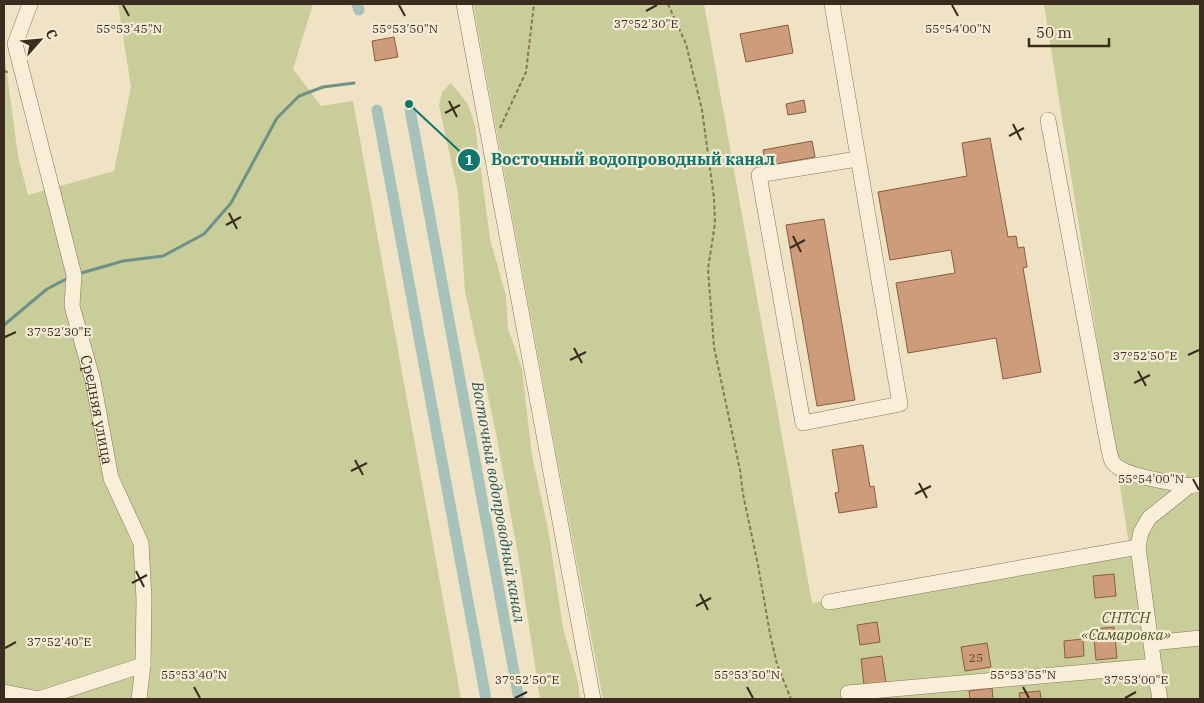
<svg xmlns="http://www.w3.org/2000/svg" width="1204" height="703" viewBox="0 0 1204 703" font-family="'IBM Plex Serif',serif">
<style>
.green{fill:#c8cd99}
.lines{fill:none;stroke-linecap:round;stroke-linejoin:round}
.stream{stroke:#6d9187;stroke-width:3}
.canal{stroke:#a7c2ba;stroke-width:11}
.building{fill:#cd9c7a;stroke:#8a5c40}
.minor-casing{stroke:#8a735b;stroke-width:16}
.path{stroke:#8a735b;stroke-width:2;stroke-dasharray:4 2.5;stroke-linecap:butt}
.minor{stroke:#f9efd9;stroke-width:15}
.ticks{fill:none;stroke:#3a2c1f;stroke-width:2}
.labels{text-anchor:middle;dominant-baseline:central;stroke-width:4.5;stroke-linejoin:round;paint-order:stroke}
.number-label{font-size:12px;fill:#5f4836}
.street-label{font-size:15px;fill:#3a2c1f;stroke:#f6ecd5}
.park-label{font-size:15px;font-style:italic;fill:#4b5725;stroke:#f6ecd5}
.water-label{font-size:16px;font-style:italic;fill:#2e5a57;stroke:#f6ecd5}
.ticks-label{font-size:12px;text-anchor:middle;fill:#3a2c1f;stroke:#f6ecd5;stroke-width:4.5;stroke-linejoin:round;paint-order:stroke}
.leader{fill:none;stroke:#0f766e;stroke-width:2}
.callout-dot{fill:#0f766e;stroke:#f6ecd5;stroke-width:2}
.mark-label{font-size:15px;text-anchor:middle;font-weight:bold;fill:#fff}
.callout-label{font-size:16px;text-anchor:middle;font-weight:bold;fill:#0f766e;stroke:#f6ecd5;stroke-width:4.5;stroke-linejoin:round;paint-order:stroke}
</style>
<rect width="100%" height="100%" fill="#efe2c5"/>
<path class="green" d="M 118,4 L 313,4 L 293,69 L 321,106 L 353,101 L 461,699 L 4,699 L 4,52 L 18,156 L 28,195 L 114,171 L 131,87 Z
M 473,4 L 704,4 L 812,603 L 1130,550 L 1044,4 L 1200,4 L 1200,699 L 603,699 L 556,453 Z
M 451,83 L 468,104 L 475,125 L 490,239 L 506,296 L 508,328 L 522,369 L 532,456 L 548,529 L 563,628 L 578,682 L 580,699 L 540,699 L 519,560 L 496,433 L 465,291 L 458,193 L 439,105 L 442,92 Z"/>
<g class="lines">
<path class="stream" d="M 78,274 L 123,261 L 163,256 L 204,234 L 231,203 L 277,118 L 299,96 L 323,87 L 354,83
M 4,325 L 47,289 L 70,277"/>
<path class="canal" d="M 357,4 L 359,10
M 409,104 L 519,699
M 377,110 L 486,699"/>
</g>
<path class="building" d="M 788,25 L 793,53 L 746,62 L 740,34 Z
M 394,37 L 398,57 L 375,61 L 372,41 Z
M 804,100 L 806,112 L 788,115 L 786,104 Z
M 990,138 L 1008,237 L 1016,236 L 1018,248 L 1024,247 L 1027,267 L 1023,268 L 1041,372 L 1003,379 L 996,338 L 908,353 L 896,283 L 955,273 L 951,250 L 890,260 L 878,192 L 967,176 L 962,143 Z
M 812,141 L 815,157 L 766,166 L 763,150 Z
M 824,219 L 855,400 L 817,406 L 786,225 Z
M 863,445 L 870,487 L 874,486 L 877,507 L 839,513 L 835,493 L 839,492 L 832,450 Z
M 1114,574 L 1116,596 L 1095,598 L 1093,576 Z
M 877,622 L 880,642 L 860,645 L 857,625 Z
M 1114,627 L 1117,658 L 1096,660 L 1093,629 Z
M 1083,639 L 1084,656 L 1065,658 L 1064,641 Z
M 987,643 L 991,667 L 965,671 L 961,647 Z
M 882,656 L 886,683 L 864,685 L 861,659 Z
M 992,688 L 993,699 L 970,699 L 969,691 Z
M 1040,691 L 1041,699 L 1020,699 L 1019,693 Z"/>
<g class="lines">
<defs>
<g id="minor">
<path id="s1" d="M 30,4 L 15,44 L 74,275 L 72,306 L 93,381 L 111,478 L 141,543 L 144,599 L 143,665 L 139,699"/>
<path d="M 464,4 L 593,699"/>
<path d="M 832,4 L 900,404 L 803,423 L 759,175 L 857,159"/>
<path d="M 1048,120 L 1106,435 C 1108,443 1109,454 1112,461 C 1120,477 1172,482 1189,486"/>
<path d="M 829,602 L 1138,547"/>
<path d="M 1152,643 L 1200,638"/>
<path d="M 4,692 L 39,699 L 143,665"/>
<path d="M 848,693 L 1154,666"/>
<path d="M 1160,699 L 1154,666 L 1138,547 L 1141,532 L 1149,518 L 1189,486 L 1200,484"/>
</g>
</defs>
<use href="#minor" class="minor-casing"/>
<path class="path" d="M 668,4 L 686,44 L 702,110 L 714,198 L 715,223 L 708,269 L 714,347 L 740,470 L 743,494 L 758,565 L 770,634 L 777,664 L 791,699
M 4,71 L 10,73
M 500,128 L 526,72 L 534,4"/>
<use href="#minor" class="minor"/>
</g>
<path class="ticks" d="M 123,5 L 129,16M 399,5 L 405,16M 952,5 L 958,16M 646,11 L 657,5M 449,101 L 457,117M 445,113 L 460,105M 1013,124 L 1021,140M 1009,136 L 1024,128M 229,213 L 237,229M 226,225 L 241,217M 793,236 L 801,252M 790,248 L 805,240M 5,337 L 16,332M 574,348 L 582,363M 1188,355 L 1199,350M 570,360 L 586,352M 1138,371 L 1146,386M 1134,383 L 1150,375M 355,460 L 363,475M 351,471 L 367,463M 1193,479 L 1199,490M 919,483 L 927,498M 915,494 L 931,486M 136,571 L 144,587M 132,583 L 147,575M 700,594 L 708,610M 696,606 L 711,598M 5,648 L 16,642M 194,687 L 200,698M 747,687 L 753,698M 1023,687 L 1029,698M 515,698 L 527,692M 1125,698 L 1136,692"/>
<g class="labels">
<g class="number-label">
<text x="976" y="657">25</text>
</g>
<g class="street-label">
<text stroke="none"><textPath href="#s1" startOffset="419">Средняя улица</textPath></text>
</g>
<g class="park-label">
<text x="1126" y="617">СНТСН<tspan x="1126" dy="17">«Самаровка»</tspan></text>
</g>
<g class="water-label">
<text transform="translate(499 502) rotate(80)">Восточный водопроводный канал</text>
</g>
</g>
<g class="ticks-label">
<text x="646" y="28">37°52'30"E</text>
<text x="129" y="33">55°53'45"N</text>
<text x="405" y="33">55°53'50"N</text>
<text x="958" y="33">55°54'00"N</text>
<text x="59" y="336">37°52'30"E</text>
<text x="1145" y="360">37°52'50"E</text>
<text x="1151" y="483">55°54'00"N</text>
<text x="59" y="646">37°52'40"E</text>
<text x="194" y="679">55°53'40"N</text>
<text x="747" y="679">55°53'50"N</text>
<text x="1023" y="679">55°53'55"N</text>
<text x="527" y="684">37°52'50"E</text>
<text x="1136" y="684">37°53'00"E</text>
</g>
<path class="leader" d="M409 104L469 160"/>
<g class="callout-dot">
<circle cx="409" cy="104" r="5"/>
<circle cx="469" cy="160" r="12"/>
</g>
<g class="mark-label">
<text x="469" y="165">1</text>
</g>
<g class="callout-label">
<text x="633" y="165">Восточный водопроводный канал</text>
</g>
<rect width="1204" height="703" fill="none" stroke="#3a2c1f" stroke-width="10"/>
<g transform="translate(40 40) rotate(63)" stroke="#f6ecd5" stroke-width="4" paint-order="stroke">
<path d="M0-4L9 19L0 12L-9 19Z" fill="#3a2c1f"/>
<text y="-8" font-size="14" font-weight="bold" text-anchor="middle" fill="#3a2c1f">С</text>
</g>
<path d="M1029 38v8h80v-8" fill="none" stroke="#3a2c1f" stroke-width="2.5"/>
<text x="1036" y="38" font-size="15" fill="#3a2c1f" stroke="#f6ecd5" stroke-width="4" paint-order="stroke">50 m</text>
</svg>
